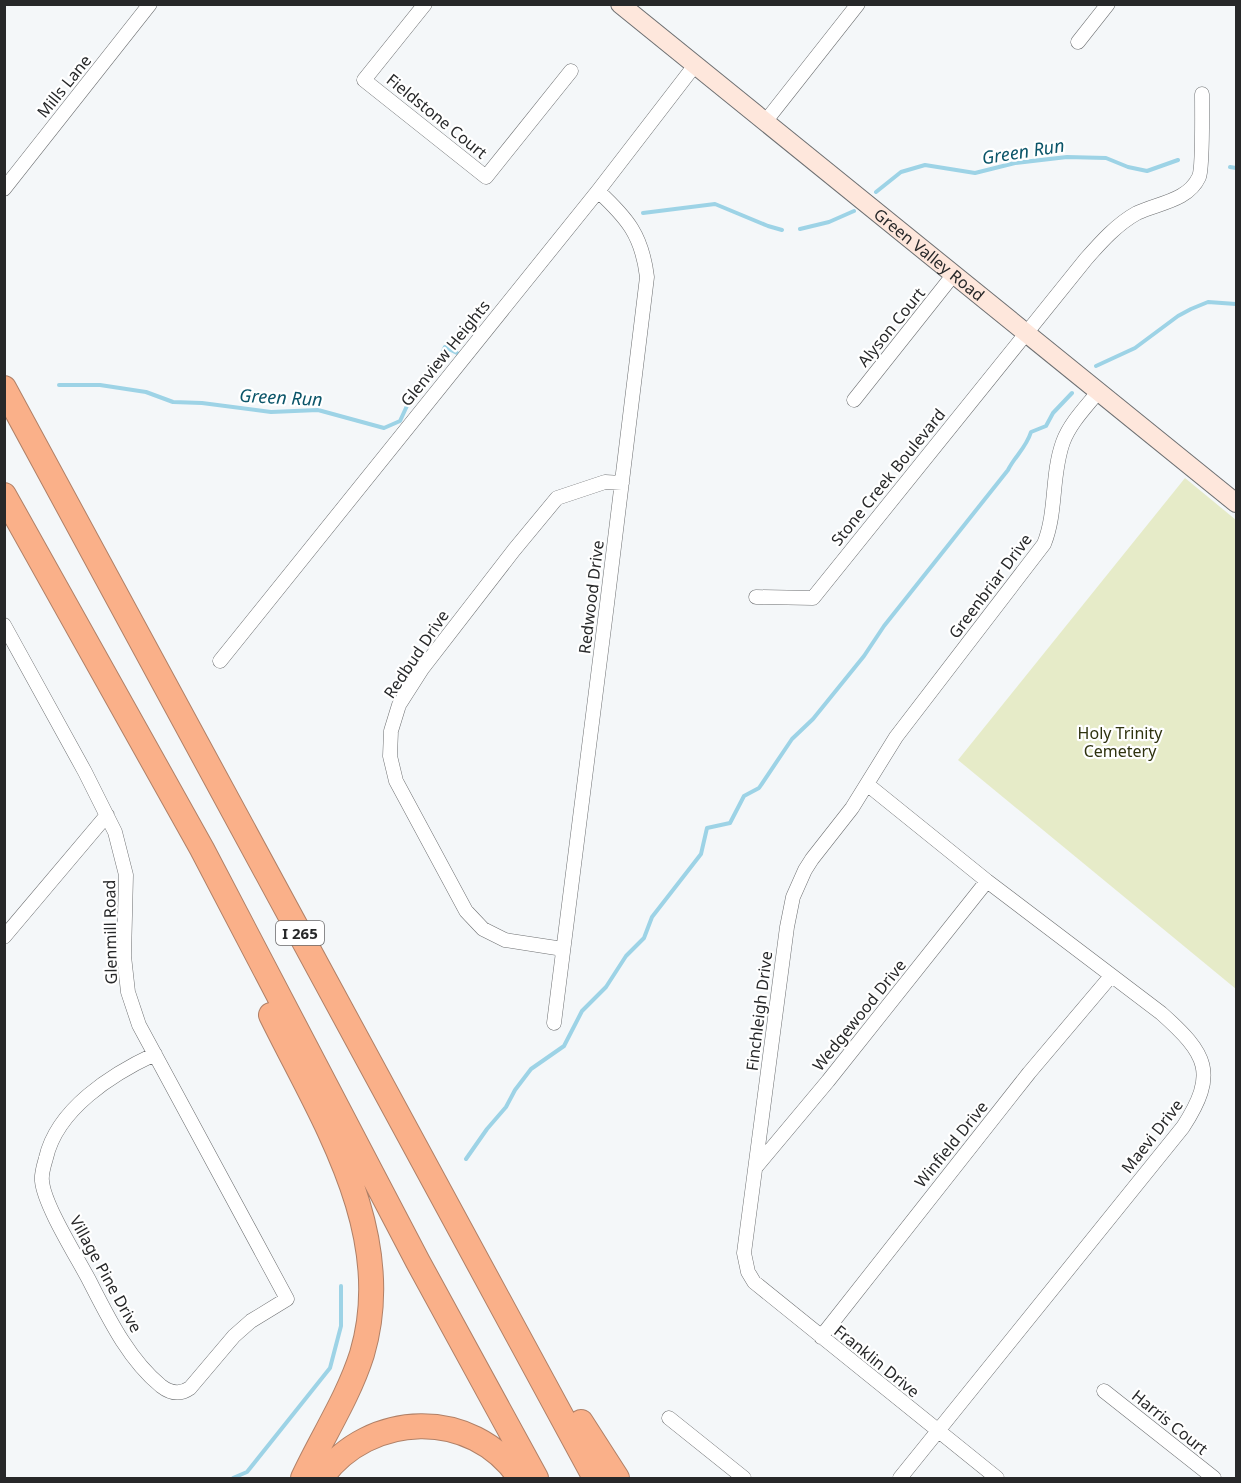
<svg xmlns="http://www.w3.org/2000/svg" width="1241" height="1483" viewBox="0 0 1241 1483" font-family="'Noto Sans',sans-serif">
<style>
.green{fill:#e6ebc8}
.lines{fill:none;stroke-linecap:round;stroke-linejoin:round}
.stream{stroke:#9dd3e6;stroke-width:4}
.street-casing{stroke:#6e7072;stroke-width:15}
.secondary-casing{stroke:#6e7072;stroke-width:20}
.highway-casing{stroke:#b08067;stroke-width:26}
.street{stroke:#fff;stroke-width:14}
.secondary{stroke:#fee7dc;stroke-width:18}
.highway{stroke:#fab089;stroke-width:24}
.labels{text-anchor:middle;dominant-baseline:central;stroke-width:4.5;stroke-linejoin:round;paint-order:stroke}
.shield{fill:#fff;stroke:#686869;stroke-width:1.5}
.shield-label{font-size:15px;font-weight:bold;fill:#272829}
.street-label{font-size:16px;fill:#272829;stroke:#fff}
.park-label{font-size:16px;fill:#2f330f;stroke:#fff}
.water-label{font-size:18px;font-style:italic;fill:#0b5569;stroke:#fff}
</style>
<rect width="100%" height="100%" fill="#f4f7f9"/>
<path class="green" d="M 1185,478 L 1236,520 L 1236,989 L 958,760 Z"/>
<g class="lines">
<path class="stream" d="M 1230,167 L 1236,168
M 876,192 L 901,172 L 925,165 L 975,173 L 1015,163 L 1067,157 L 1106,158 L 1128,167 L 1147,171 L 1178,160
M 643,213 L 715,204 L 768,226 L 782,230
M 800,229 L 829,222 L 854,211
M 1096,366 L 1135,348 L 1178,316 L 1191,309 L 1208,302 L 1236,304
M 59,385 L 100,385 L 146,392 L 173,402 L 202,403 L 271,412 L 318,410 L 384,428 L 400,421 L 412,395 L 427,383 L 445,347 L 457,353
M 466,1159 L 487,1129 L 506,1107 L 515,1090 L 531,1069 L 564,1046 L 582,1011 L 606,987 L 626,956 L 644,938 L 652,917 L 701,854 L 707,828 L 730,823 L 744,796 L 759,788 L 792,739 L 813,719 L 864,656 L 884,626 L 1008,470 C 1015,456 1026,448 1031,432 L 1046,426 L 1053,413 L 1072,393
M 233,1478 L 247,1472 L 330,1368 L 341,1326 L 341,1286"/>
<defs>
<path id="street" d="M 425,4 L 364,80 L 486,177 L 571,71
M 1078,42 L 1108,4
M 765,122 L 858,4
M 4,189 L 150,4
M 854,400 L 954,274
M 756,597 L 813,598 L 1086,259 C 1101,242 1117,224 1137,213 C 1158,203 1188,201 1199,177 C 1203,168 1202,107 1202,94
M 4,625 L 85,772 L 115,832 L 126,875 L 124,956 L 128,992 L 139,1025 L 287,1299 L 251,1321 L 234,1336 L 190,1388 C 180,1395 170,1393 161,1386 C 128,1359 108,1317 89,1280 C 77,1257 44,1205 42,1181 C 41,1174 44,1165 46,1158 C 57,1109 112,1074 155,1054
M 220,661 L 598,191 L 695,65
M 868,785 L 987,881 L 1161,1013 C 1207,1054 1218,1073 1183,1127 L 900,1478
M 4,937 L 107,815
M 563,949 L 505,940 L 483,929 L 466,911 L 396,781 L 390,756 L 391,731 L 399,705 L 422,669 L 514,550 L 557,498 L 605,482 L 622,483
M 554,1023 L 607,604 L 647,277 C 642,235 627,218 598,191
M 756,1167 L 828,1081 L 987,881
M 821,1337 L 1029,1073 L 1111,976
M 1104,1391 L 1214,1478
M 669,1418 L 744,1478
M 997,1478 L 754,1282 L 748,1272 L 744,1253 L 787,927 L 793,897 L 805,870 L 812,859 L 852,808 L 896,737 L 1044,544 C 1057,512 1051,475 1063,442 C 1070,423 1086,407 1098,392"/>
<g id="secondary">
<path id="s1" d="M 620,4 L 1236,503"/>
</g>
<path id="highway" d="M 4,388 L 595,1478
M 4,495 L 202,849 L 418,1262 L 536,1478
M 271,1015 C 322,1119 398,1233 362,1354 C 348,1398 322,1437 303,1478
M 581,1422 L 617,1478
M 321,1478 C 369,1411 472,1407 520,1478"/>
</defs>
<use href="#street" class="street-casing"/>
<use href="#secondary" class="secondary-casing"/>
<use href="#highway" class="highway-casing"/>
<use href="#street" class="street"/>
<use href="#secondary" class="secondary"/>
<use href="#highway" class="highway"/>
</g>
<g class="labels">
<rect class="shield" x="276" y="921" width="48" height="24" rx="4.5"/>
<g class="shield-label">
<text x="300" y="933">I 265</text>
</g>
<g class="street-label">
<text transform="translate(64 86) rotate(-51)">Mills Lane</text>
<text transform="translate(437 116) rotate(39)">Fieldstone Court</text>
<text stroke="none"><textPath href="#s1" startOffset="398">Green Valley Road</textPath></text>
<text transform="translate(891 327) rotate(-51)">Alyson Court</text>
<text transform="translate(445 353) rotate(-51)">Glenview Heights</text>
<text transform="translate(888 477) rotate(-51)">Stone Creek Boulevard</text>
<text transform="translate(990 586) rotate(-53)">Greenbriar Drive</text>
<text transform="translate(591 597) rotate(-83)">Redwood Drive</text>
<text transform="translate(416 654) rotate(-56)">Redbud Drive</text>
<text transform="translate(110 932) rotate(-91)">Glenmill Road</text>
<text transform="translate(759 1011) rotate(-83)">Finchleigh Drive</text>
<text transform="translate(859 1015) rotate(-51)">Wedgewood Drive</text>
<text transform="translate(1152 1136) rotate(-52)">Maevi Drive</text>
<text transform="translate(951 1144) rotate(-51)">Winfield Drive</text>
<text transform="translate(106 1274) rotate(61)">Village Pine Drive</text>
<text transform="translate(877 1361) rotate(39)">Franklin Drive</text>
<text transform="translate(1170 1422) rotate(39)">Harris Court</text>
</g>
<g class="park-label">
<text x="1120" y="733">Holy Trinity<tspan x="1120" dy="18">Cemetery</tspan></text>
</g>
<g class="water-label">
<text transform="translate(1023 151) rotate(-9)">Green Run</text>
<text transform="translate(281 397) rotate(3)">Green Run</text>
</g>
</g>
<rect width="1241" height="1483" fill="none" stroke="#272829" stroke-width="12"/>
</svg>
